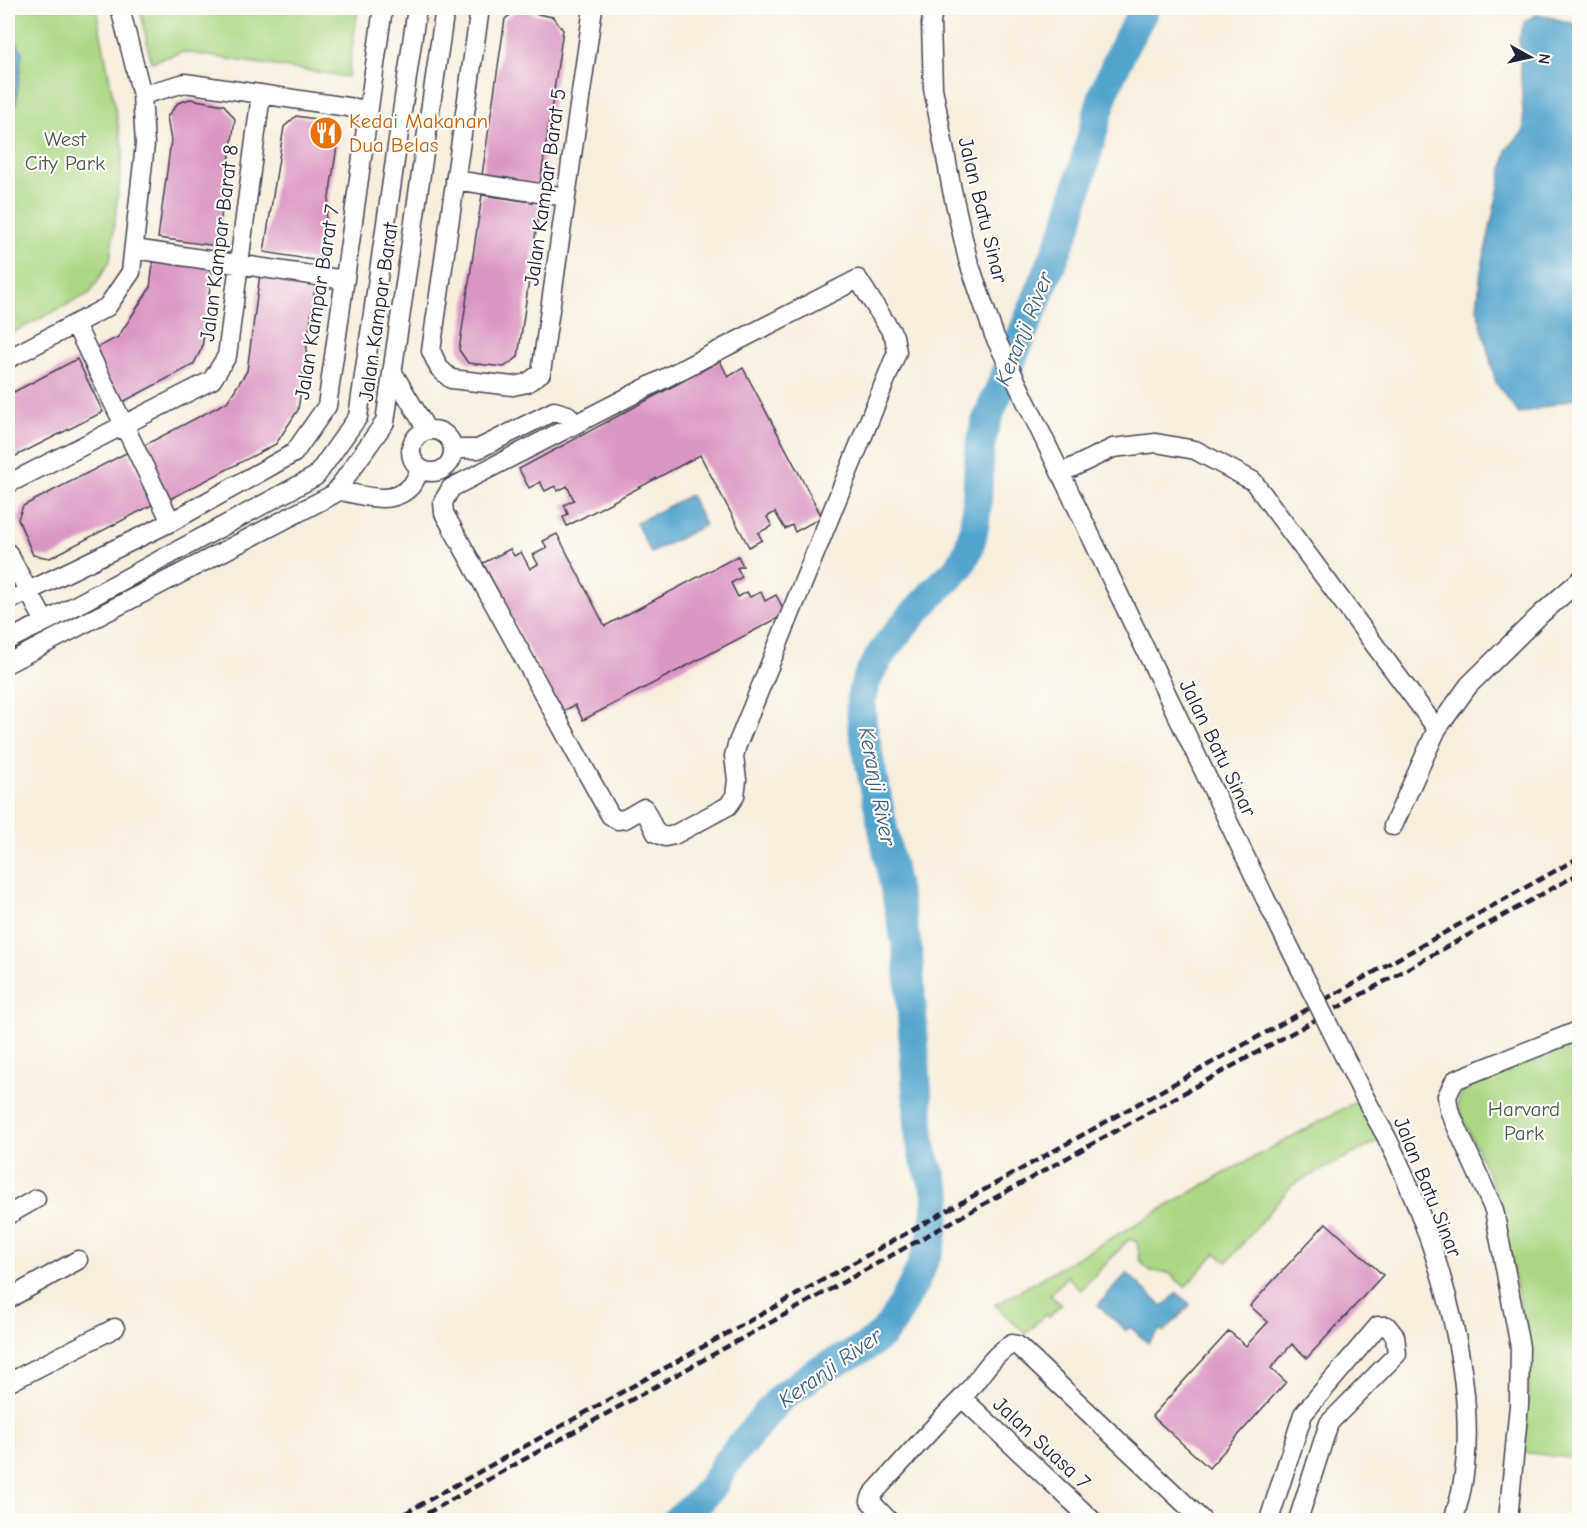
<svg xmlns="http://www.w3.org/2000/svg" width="1587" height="1528" viewBox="0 0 1587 1528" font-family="'Comic Neue',sans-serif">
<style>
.green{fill:#abd783;stroke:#667c5f;stroke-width:1.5}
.water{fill:#53a4cd;stroke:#3a6384;stroke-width:1.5}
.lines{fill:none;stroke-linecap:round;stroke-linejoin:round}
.river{stroke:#53a4cd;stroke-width:30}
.building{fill:#db97c3}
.minor-casing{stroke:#424153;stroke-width:21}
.minor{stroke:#fff;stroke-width:18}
.rail{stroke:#22223b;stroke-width:4.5;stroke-dasharray:9 4.5;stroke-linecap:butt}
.minor-bridge-casing{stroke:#424153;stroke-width:21;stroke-linecap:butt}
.minor-bridge{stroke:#fff;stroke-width:18}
.labels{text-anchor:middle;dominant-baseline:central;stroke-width:4.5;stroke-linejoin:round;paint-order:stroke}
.food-label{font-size:21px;fill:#c56008;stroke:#fdfcf7;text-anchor:start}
.park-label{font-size:21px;fill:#4b5851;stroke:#fdfcf7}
.street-label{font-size:21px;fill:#22223b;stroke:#fdfcf7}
.water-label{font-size:22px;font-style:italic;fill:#385c7d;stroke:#fdfcf7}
</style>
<rect width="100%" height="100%" fill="#fdfcf7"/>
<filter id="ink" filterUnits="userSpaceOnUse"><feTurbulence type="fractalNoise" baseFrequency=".0167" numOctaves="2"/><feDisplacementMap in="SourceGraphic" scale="12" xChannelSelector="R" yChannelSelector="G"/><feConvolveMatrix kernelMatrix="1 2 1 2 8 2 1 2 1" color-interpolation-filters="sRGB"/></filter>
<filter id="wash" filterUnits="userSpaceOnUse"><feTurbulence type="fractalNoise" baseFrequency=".008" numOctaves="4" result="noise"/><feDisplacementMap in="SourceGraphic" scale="24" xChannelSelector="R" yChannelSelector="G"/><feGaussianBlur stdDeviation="1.35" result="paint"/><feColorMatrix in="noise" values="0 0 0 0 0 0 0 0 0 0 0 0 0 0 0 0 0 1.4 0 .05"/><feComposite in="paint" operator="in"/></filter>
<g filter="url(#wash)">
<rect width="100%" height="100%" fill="#f8eedd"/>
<path class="green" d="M 8,8 L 96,8 L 123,150 L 110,261 L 90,293 L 8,335 Z
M 140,8 L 358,8 L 348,77 L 183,52 L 151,62 Z
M 1579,1041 L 1579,1459 L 1522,1452 L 1531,1365 L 1501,1203 L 1457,1105 L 1466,1083 Z
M 1364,1097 L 1386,1137 L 1292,1185 L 1227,1262 L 1216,1253 L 1185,1287 L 1169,1273 L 1151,1271 L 1145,1266 L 1140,1260 L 1137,1242 L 1129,1239 L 1081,1290 L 1067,1276 L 1050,1295 L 1061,1305 L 1049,1317 L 1045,1314 L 1026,1334 L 995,1305 L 1209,1182 Z"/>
<path class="water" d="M 1538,14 L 1579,25 L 1580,397 L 1519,414 L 1496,383 L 1477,308 L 1481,271 L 1507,149 L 1524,131 L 1519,38 L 1525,21 Z
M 8,25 L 22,52 L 8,169 Z
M 690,495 L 705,525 L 651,553 L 636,523 Z
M 1127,1273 L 1163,1307 L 1177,1293 L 1190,1305 L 1164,1332 L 1161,1329 L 1148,1343 L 1130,1327 L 1126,1331 L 1098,1305 Z"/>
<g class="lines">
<path class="river" d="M 677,1520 L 698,1503 L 715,1482 L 726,1463 L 780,1398 L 818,1371 L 866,1347 L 883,1334 L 893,1321 L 915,1281 L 931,1244 L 938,1195 L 923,1155 L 920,1138 L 908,953 L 862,724 C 862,717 860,708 861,701 C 865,663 909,619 934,592 C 942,583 953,575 960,566 C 981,534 976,485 980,449 C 981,440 984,431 986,422 L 1067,226 L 1104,92 L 1124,46 L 1145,8"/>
</g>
<g id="blocks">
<path class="building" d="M 517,10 L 553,17 L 563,30 L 540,184 L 482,175 L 505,19 Z
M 190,99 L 224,105 L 235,119 L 217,246 L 158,238 L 171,141 L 167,117 L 178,103 Z
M 296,116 L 328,121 L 339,134 L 319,261 L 264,252 L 284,127 Z
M 482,195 L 540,203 L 518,357 L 504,367 L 468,363 L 459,350 Z
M 154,256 L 213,264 L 202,348 L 193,365 L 119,404 L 91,351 L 118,337 L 150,288 Z
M 260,274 L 316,282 L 298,410 L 276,444 L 168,500 L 141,447 L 227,402 L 247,371 Z
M 77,359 L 103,412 L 8,460 L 8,395 Z
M 720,361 L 728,377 L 743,368 L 822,517 L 795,532 L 792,525 L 785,529 L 775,512 L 767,517 L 772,526 L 758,533 L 762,540 L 749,547 L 700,455 L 567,526 L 563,517 L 568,514 L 564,505 L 574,500 L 567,486 L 558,491 L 555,486 L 545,491 L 540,482 L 529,488 L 519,469 Z
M 128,452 L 154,504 L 50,558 L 33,555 L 18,519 L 23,506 Z
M 557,534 L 605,626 L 738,556 L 743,566 L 737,568 L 742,577 L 731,583 L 738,597 L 747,592 L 750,597 L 761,592 L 765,601 L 776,595 L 786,614 L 583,720 L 575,705 L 561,712 L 483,563 L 510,549 L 514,556 L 521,552 L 530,569 L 538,564 L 533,555 L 547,548 L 543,541 Z
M 1326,1223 L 1383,1275 L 1307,1358 L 1292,1344 L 1271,1368 L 1286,1382 L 1209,1468 L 1152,1416 L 1229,1331 L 1246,1346 L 1268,1322 L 1250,1306 Z"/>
</g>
</g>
<g filter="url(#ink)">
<use href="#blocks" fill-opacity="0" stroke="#424153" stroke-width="1.5"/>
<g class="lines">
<defs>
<path id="minor" d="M 480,8 L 431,351 L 439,368 L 451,379 L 513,386 L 527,383 L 541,373 L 593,8
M 933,8 L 931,24 L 933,88 L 952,190 L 968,260 L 994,335 L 1265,898
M 142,95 L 185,83 L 368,110
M 455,180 L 566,197
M 134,249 L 345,280
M 858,279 L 894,336 L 897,352 L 737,745 L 734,756 L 737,780 L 735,796 L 728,806 L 674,835 L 665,837 L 656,833 L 644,808 L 625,819 L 617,820 L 610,815 L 444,513 L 443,502 L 451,488 Z
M 75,324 L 171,522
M 8,359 L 107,307 L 131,272 L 145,144 L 142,95 L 120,8
M 392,371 L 427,430
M411 451a21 21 0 1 1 42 0a21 21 0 1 1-42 0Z
M 453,449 L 478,449 L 554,411 L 568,415 L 574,425
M 1061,473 L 1113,448 L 1156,443 L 1195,450 L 1253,481 L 1437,729
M 8,484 L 212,380 L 227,356 L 261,94
M 337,490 C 361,495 392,507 411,486 C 415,481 418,474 421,469
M 8,553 L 45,622
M 8,601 L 171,522 L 294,453 L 327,406 L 383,8
M 8,640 L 45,622 L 316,476 L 358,417 L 417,8
M 8,663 L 334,494 L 385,422 L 445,8
M 1393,826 L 1437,729 L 1469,685 L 1541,614 L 1580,580
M 1360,1088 C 1368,1104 1377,1120 1386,1136 C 1437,1238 1493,1409 1453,1520
M 8,1215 L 36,1199
M 8,1299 L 78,1260
M 8,1383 L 115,1328
M 962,1398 L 1092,1520
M 888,1520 L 870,1501 L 872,1495 C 901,1463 930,1430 961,1399 C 978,1382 990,1356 1012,1344 L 1017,1345 L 1202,1520
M 1269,1520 L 1303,1414 L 1378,1326 L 1387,1326 L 1395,1336 L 1397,1354 L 1329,1423 L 1298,1520
M 1508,1520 L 1519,1405 L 1520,1347 L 1494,1210 L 1449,1110 L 1447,1096 L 1455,1080 L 1580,1030"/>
</defs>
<use href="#minor" class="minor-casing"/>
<use href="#minor" class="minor"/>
<path class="rail" d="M 393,1520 L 1580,857
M 415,1520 L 1580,873"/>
<defs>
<path id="minor-bridge" d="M 1265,898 L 1360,1088"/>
</defs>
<use href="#minor-bridge" class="minor-bridge-casing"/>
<use href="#minor-bridge" class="minor-bridge"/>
</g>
</g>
<defs>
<symbol id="restaurant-disc" viewBox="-11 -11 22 22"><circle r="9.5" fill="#e8710a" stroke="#fdfcf7"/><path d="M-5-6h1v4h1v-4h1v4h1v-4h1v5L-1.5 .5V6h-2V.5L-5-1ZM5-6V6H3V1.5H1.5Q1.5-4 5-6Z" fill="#fff"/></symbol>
</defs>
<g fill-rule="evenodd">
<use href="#restaurant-disc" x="307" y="114" width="38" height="38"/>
</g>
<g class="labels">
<g class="food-label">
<text x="349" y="121">Kedai Makanan<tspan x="349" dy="24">Dua Belas</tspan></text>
</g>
<g class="park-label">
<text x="65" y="139">West<tspan x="65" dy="24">City Park</tspan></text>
<text x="1524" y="1109">Harvard<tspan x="1524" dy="24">Park</tspan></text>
</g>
<g class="street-label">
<text transform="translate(545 187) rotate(-82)">Jalan Kampar Barat 5</text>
<text transform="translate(983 210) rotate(76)">Jalan Batu Sinar</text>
<text transform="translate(219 243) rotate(-83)">Jalan Kampar Barat 8</text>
<text transform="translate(317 302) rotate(-81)">Jalan Kampar Barat 7</text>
<text transform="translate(378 312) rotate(-82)">Jalan Kampar Barat</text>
<text transform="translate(1218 748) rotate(64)">Jalan Batu Sinar</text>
<text transform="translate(1428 1187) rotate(68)">Jalan Batu Sinar</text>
<text transform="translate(1042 1443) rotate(43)">Jalan Suasa 7</text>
</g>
<g class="water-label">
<text transform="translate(1024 329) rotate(-68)">Keranji River</text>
<text transform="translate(877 786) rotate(79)">Keranji River</text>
<text transform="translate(830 1368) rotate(-35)">Keranji River</text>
</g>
</g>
<rect width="1587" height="1528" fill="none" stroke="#fdfcf7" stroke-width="30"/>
<g transform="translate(1530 57) rotate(98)" stroke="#fdfcf7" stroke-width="4.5" paint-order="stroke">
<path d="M0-4.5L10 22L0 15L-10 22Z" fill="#22223b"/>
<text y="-9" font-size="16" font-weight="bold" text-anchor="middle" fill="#22223b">N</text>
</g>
</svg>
